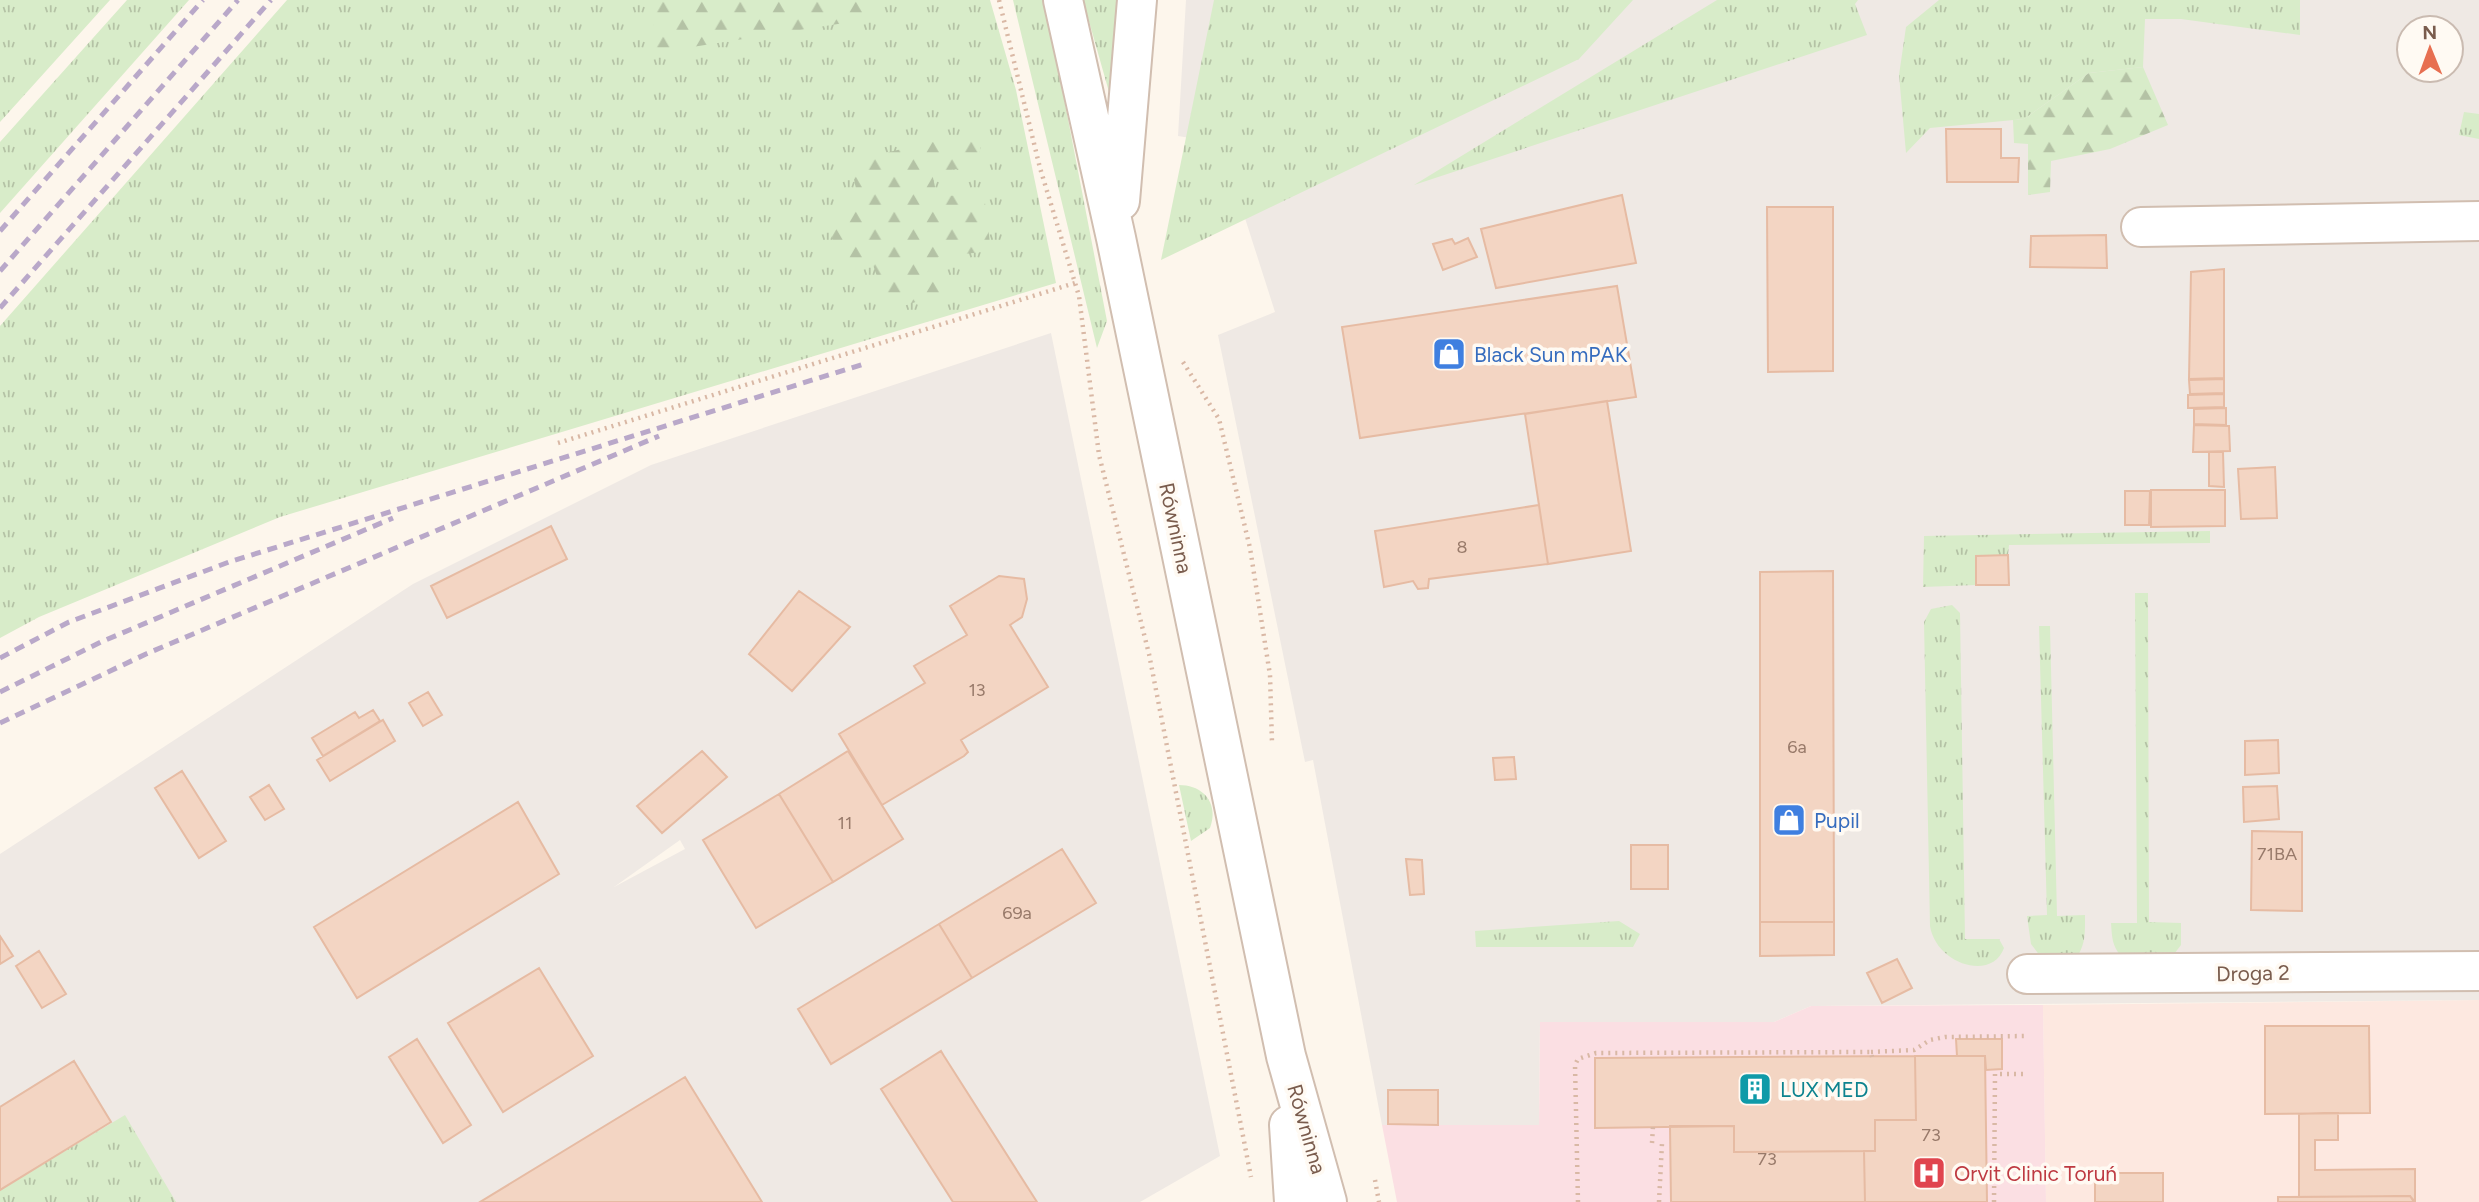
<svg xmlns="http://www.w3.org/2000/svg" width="2479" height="1202" viewBox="0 0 2479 1202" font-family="Figtree,sans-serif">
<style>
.commercial{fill:#fde8e0}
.industrial{fill:#efe9e4;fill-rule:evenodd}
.medical{fill:#fbdfe3}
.grass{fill:url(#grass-tufts)}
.forest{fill:url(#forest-firs)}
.building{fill:#f3d5c3;stroke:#e6bba3;stroke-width:2}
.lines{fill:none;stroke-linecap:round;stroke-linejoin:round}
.minor-casing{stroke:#d1beb0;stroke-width:42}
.path{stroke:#d9b8a5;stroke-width:4.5;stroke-dasharray:2 5;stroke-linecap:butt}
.minor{stroke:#fff;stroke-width:38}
.rail{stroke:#b9a8c9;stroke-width:5;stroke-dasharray:10 7;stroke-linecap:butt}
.labels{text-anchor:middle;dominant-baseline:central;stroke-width:7;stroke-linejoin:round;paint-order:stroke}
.number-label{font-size:18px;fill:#987a6a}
.shop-label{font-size:21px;fill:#366cbe;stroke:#fffaf3;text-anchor:start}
.street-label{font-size:21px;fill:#7a5c4d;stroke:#fffaf3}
.culture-label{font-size:21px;fill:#0d838f;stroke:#fffaf3;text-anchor:start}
.health-label{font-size:21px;fill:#be3a42;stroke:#fffaf3;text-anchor:start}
</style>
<defs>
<pattern id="grass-tufts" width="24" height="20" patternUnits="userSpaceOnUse" patternTransform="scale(1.75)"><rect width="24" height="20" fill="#d8ecc9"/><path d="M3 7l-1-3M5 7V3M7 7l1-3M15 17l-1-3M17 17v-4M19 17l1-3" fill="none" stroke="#b4c2a5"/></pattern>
<pattern id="forest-firs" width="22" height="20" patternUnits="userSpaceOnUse" patternTransform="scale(1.75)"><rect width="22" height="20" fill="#d8ecc9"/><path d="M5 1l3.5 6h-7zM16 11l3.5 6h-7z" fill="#b4c2a5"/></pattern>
</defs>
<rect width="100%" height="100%" fill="#fdf6ec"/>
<path class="commercial" d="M 2479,1000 L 2479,1202 L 2046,1202 L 2043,1005 Z"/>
<path class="industrial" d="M 1186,0 L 2479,0 L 2479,1000 L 1811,1006 L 1774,1022 L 1540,1022 L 1539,1125 L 1382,1125 L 1313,760 L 1305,762 L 1218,335 L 1275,312 L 1221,143 L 1178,136 ZM 2409,28 L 2451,28 L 2451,70 L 2409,70 Z
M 1051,333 L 1220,1156 L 1140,1202 L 0,1202 L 0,854 L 413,584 L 651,465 ZM 680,840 L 685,849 L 614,887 Z"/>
<path class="medical" d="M 2043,1005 L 2046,1202 L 1397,1202 L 1382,1125 L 1539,1125 L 1540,1022 L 1774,1022 L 1811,1006 Z"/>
<path class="grass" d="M 0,0 L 110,0 L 0,122 Z
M 127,0 L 189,0 L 0,213 L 0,142 Z
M 287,0 L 990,0 L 1016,90 L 1056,283 L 280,517 L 39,617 L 0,638 L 0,326 Z
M 1013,0 L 1045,0 L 1107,321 L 1097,348 Z
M 1083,0 L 1118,0 L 1109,92 Z
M 1214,0 L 1633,0 L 1579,59 L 1161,260 Z
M 1717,0 L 1858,0 L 1855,4 L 1867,35 L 1414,185 Z
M 1939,0 L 2300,0 L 2300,35 L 2181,19 L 2145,19 L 2143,67 L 2089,73 L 2024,119 L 1930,128 L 1906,153 L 1899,75 L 1906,27 Z
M 2464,112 L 2479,114 L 2479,139 L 2459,135 Z
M 2210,531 L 2210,543 L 2009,545 L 2008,555 L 1976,556 L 1976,585 L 1923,587 L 1924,536 Z
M 2135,593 L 2148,593 L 2149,922 L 2181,923 L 2181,945 L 2171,958 L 2121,956 C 2112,946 2112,937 2111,923 L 2137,923 Z
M 1952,605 L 1960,613 L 1965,939 L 1999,939 L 2004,948 C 1992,982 1936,964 1930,926 L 1924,622 L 1931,609 Z
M 2039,626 L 2050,626 L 2057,916 L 2085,915 C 2085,932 2086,946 2075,959 L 2046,964 L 2031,944 L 2027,916 L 2047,915 Z
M 1179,785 C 1204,785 1219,804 1210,828 L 1191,841 Z
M 1619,921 L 1640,934 L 1633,947 L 1476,947 L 1475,931 Z
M 125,1115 L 176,1202 L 0,1202 L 0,1190 Z"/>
<path class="forest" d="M 653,0 L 878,0 L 882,17 L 654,53 Z
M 2143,67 L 2168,125 L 2110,149 L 2051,161 L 2050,192 L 2028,195 L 2028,144 L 2014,143 L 2013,120 L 2024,119 L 2089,73 Z
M 984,130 L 977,166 L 932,173 L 937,196 L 984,195 L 991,251 L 938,257 L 951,290 L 889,311 L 872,262 L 844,268 L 823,216 L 860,207 L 850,161 Z"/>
<path class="building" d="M 1946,129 L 2001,129 L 2001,158 L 2019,158 L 2018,182 L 1947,182 Z
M 1622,195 L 1636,263 L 1496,288 L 1481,229 Z
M 1767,207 L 1833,207 L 1833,371 L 1768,372 Z
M 2106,235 L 2107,268 L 2030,267 L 2031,236 Z
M 1468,238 L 1477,257 L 1443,270 L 1433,244 L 1452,239 L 1455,244 Z
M 2224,269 L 2224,378 L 2189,379 L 2191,272 Z
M 1617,286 L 1636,397 L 1360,438 L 1342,327 Z
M 2224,379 L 2224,393 L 2190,394 L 2189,380 Z
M 2224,394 L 2224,407 L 2188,408 L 2188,395 Z
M 1607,401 L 1631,551 L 1548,564 L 1525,414 Z
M 2226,408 L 2226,425 L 2194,424 L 2194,409 Z
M 2194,425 L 2229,426 L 2230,451 L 2193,452 Z
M 2209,452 L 2223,452 L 2224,487 L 2209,486 Z
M 2275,467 L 2277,518 L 2241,519 L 2238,469 Z
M 2151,490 L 2225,490 L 2225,526 L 2151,527 Z
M 2125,491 L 2150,491 L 2149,525 L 2125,525 Z
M 1539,505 L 1548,564 L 1429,579 L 1428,588 L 1418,589 L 1413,581 L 1384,587 L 1375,531 Z
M 551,526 L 567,559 L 447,618 L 431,586 Z
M 2008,555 L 2009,585 L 1976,585 L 1976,556 Z
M 1833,571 L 1834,922 L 1760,922 L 1760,572 Z
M 999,576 L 1024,579 L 1027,599 L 1022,617 L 1010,625 L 1048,687 L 961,740 L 968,752 L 964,756 L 882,805 L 839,734 L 925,683 L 914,666 L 967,635 L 950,606 Z
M 799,591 L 850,627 L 792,691 L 749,654 Z
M 428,692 L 442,715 L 423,726 L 409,703 Z
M 373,710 L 380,721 L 323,756 L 312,738 L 355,712 L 359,718 Z
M 383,720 L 395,741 L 330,781 L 317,760 Z
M 2278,740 L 2279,773 L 2245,775 L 2245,741 Z
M 702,751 L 727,777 L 662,833 L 637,806 Z
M 848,751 L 903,839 L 833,882 L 779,794 Z
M 1514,757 L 1516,779 L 1495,780 L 1493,758 Z
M 182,771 L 226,841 L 199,858 L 155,788 Z
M 269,785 L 284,809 L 265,820 L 250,797 Z
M 2277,786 L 2279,819 L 2244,822 L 2243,787 Z
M 779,794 L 833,882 L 756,928 L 703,840 Z
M 518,802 L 559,874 L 357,998 L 314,927 Z
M 2252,831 L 2302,832 L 2302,911 L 2251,910 Z
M 1631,845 L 1668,845 L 1668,889 L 1631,889 Z
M 1062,849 L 1096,903 L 972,978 L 939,924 Z
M 1406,859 L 1422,860 L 1424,894 L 1410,895 Z
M 1760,922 L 1834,922 L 1834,955 L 1760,956 Z
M 939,924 L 972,978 L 831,1064 L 798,1009 Z
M 0,936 L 13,956 L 0,964 Z
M 39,951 L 66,994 L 42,1008 L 16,966 Z
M 1897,959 L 1912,988 L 1882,1003 L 1867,973 Z
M 539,968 L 593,1056 L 503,1112 L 448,1023 Z
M 2265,1026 L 2369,1026 L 2370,1113 L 2265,1114 Z
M 417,1039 L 471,1125 L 443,1143 L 389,1057 Z
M 1956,1039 L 2002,1039 L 2002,1069 L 1986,1070 L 1985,1056 L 1957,1056 Z
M 941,1051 L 944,1056 L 1037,1202 L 953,1202 L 881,1089 Z
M 1915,1056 L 1985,1056 L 1987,1202 L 1865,1202 L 1864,1151 L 1875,1151 L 1875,1120 L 1916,1120 Z
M 1915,1056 L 1916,1120 L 1875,1120 L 1875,1151 L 1734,1152 L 1734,1126 L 1595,1128 L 1595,1058 Z
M 74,1061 L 111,1122 L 0,1190 L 0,1107 Z
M 685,1077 L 762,1202 L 480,1202 Z
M 1388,1090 L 1438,1090 L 1438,1125 L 1388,1124 Z
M 2338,1113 L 2338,1140 L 2315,1140 L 2315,1170 L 2415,1169 L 2415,1202 L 2410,1196 L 2299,1197 L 2299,1114 Z
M 1670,1126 L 1734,1126 L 1734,1152 L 1864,1151 L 1865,1202 L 1671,1202 Z
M 2095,1173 L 2163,1173 L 2163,1202 L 2095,1202 Z
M 2410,1196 L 2414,1202 L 2278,1202 L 2278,1197 Z"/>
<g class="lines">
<defs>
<path id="minor" d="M 1063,0 L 1116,238 L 1286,1056 L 1327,1202
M 1120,201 L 1137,0
M 2141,227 L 2479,221
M 2027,974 L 2479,971
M 1289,1125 L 1294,1202"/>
</defs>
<use href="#minor" class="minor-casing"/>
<path class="path" d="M 999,0 L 1040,168 L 1079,296 L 1099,455 L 1149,654 L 1251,1177
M 1183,362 L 1219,419 L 1250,548 L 1270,675 L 1272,743
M 558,443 L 1075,283
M 1871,1052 L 1914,1050 L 1930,1040 L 1945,1037 L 2027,1036
M 1652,1143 L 1653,1126
M 1375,1180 L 1379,1202
M 1578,1202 L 1575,1065 L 1578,1059 L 1596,1053 L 1871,1052 L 1872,1057
M 1659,1202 L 1662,1143
M 1994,1202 L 1995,1074 L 2028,1074"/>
<use href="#minor" class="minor"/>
<path class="rail" d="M 0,231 L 203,0
M 0,271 L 238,0
M 0,308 L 271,0
M 0,658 L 69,622 L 229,562 L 867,363
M 0,692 L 101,642 L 393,518
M 0,723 L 146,654 L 659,436"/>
</g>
<defs>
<symbol id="shop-square" viewBox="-11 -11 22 22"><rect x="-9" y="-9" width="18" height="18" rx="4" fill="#3f7fe0" stroke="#fffaf3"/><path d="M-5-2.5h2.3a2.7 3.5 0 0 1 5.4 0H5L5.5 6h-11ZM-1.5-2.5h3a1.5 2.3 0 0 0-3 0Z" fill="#fff"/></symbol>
<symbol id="building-square" viewBox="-11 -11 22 22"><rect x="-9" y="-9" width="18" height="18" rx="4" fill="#0f9aa8" stroke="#fffaf3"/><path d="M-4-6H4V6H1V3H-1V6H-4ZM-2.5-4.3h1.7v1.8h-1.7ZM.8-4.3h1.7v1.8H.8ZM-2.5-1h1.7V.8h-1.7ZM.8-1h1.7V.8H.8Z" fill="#fff"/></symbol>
<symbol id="hospital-square" viewBox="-11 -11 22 22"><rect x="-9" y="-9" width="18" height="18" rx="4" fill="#e0444e" stroke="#fffaf3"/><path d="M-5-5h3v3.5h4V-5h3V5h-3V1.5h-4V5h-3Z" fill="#fff"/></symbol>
</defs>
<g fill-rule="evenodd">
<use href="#shop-square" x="1430" y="335" width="38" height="38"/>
<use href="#shop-square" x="1770" y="801" width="38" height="38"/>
<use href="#building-square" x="1736" y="1070" width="38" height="38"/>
<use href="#hospital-square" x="1910" y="1154" width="38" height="38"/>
</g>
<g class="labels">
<g class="number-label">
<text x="1462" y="547">8</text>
<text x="977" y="690">13</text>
<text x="1797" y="747">6a</text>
<text x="845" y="823">11</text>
<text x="2277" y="854">71BA</text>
<text x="1017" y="913">69a</text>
<text x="1931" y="1135">73</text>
<text x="1767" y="1159">73</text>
</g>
<g class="shop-label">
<text x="1474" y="354">Black Sun mPAK</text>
<text x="1814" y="820">Pupil</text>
</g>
<g class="street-label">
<text transform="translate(1176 528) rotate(78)">Równinna</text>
<text transform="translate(2253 973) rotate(-1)">Droga 2</text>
<text transform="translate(1307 1129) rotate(74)">Równinna</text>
</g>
<g class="culture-label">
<text x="1780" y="1089">LUX MED</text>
</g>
<g class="health-label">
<text x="1954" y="1173">Orvit Clinic Toruń</text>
</g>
</g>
<g transform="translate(2430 49) rotate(359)"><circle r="33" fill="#fffaf3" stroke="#cabbb1" stroke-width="2"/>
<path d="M0-5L12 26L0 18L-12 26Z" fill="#e76f51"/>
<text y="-10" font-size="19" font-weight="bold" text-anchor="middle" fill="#7a5c4d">N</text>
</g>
</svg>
